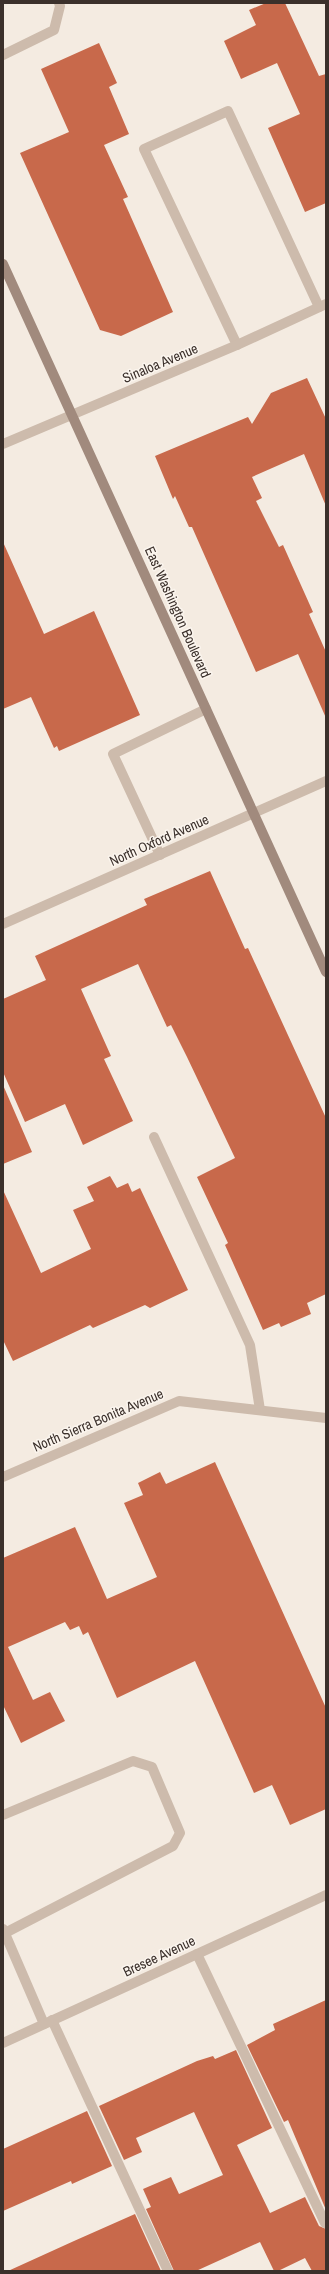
<svg xmlns="http://www.w3.org/2000/svg" width="329" height="2274" viewBox="0 0 329 2274" font-family="'Archivo Narrow',sans-serif">
<style>
.building{fill:#c8694b}
.lines{fill:none;stroke-linecap:round;stroke-linejoin:round}
.service{stroke:#cdbbac;stroke-width:10}
.minor{stroke:#cdbbac;stroke-width:10}
.secondary{stroke:#a18a7d;stroke-width:10}
.labels{text-anchor:middle;dominant-baseline:central;stroke-width:3;stroke-linejoin:round;paint-order:stroke}
.street-label{font-size:14px;fill:#3b302b;stroke:#fbf5ee}
</style>
<rect width="100%" height="100%" fill="#f4ebe1"/>
<path class="building" d="M 266,3 L 285,3 L 319,76 L 326,74 L 326,203 L 305,212 L 268,128 L 300,114 L 277,63 L 241,79 L 224,41 L 256,25 L 249,10 Z
M 99,43 L 117,83 L 109,87 L 129,134 L 104,145 L 128,197 L 123,199 L 173,312 L 121,336 L 100,330 L 20,153 L 69,132 L 41,69 Z
M 307,378 L 326,419 L 326,506 L 304,454 L 252,477 L 262,498 L 256,501 L 279,547 L 283,545 L 313,612 L 309,614 L 326,652 L 326,718 L 298,654 L 256,672 L 192,527 L 189,527 L 175,496 L 173,499 L 155,456 L 248,417 L 252,424 L 271,393 Z
M 3,542 L 44,634 L 94,611 L 140,715 L 59,751 L 57,746 L 54,748 L 31,697 L 3,709 Z
M 210,871 L 245,949 L 248,948 L 326,1118 L 326,1294 L 307,1303 L 311,1314 L 281,1327 L 279,1323 L 263,1330 L 225,1245 L 228,1243 L 197,1177 L 235,1158 L 187,1057 L 171,1025 L 167,1027 L 138,964 L 81,989 L 111,1056 L 104,1059 L 133,1121 L 83,1145 L 65,1104 L 25,1122 L 3,1072 L 3,999 L 46,980 L 35,956 L 147,905 L 144,899 Z
M 3,1085 L 32,1152 L 3,1164 Z
M 110,1176 L 117,1188 L 128,1183 L 132,1192 L 140,1188 L 188,1290 L 150,1308 L 145,1305 L 93,1328 L 90,1325 L 13,1361 L 3,1340 L 3,1190 L 41,1273 L 91,1249 L 73,1210 L 94,1201 L 87,1187 Z
M 215,1462 L 326,1708 L 326,1809 L 290,1825 L 272,1785 L 254,1793 L 195,1661 L 117,1698 L 88,1632 L 83,1635 L 79,1626 L 70,1630 L 65,1622 L 8,1647 L 33,1700 L 50,1692 L 65,1721 L 21,1743 L 3,1705 L 3,1558 L 75,1527 L 107,1599 L 157,1577 L 124,1503 L 143,1495 L 138,1483 L 160,1472 L 166,1484 Z
M 326,2000 L 326,2210 L 288,2120 L 284,2122 L 247,2045 L 275,2030 L 273,2024 Z
M 236,2050 L 272,2128 L 237,2145 L 270,2213 L 305,2197 L 319,2226 L 326,2229 L 326,2271 L 312,2271 L 305,2258 L 278,2271 L 274,2271 L 260,2242 L 196,2271 L 174,2271 L 146,2209 L 151,2207 L 143,2189 L 171,2177 L 179,2194 L 223,2175 L 194,2112 L 136,2138 L 142,2152 L 124,2160 L 99,2106 L 197,2061 L 213,2056 L 215,2059 Z
M 87,2111 L 112,2166 L 72,2184 L 71,2181 L 3,2211 L 3,2149 Z
M 135,2214 L 161,2271 L 8,2271 L 74,2241 Z"/>
<g class="lines">
<path class="service" d="M 3,55 L 54,30 L 60,6 L 59,3
M 237,345 L 144,149 L 228,111 L 319,307
M 160,855 L 113,754 L 206,709
M 154,1137 L 250,1345 L 260,1410
M 3,1815 L 133,1761 L 152,1767 L 180,1833 L 173,1846 L 5,1933
M 3,1929 L 44,2024
M 197,1954 L 325,2223
M 52,2020 L 168,2271"/>
<path class="minor" d="M 3,444 L 237,345 L 326,304
M 3,924 L 326,781
M 3,1477 L 179,1401 L 326,1418
M 3,2043 L 326,1895"/>
<path class="secondary" d="M 3,264 L 326,972"/>
</g>
<g class="labels">
<g class="street-label">
<text transform="translate(160 363) rotate(-23)">Sinaloa Avenue</text>
<text transform="translate(178 612) rotate(66)">East Washington Boulevard</text>
<text transform="translate(159 840) rotate(-24)">North Oxford Avenue</text>
<text transform="translate(98 1420) rotate(-23)">North Sierra Bonita Avenue</text>
<text transform="translate(159 1956) rotate(-25)">Bresee Avenue</text>
</g>
</g>
<rect width="329" height="2274" fill="none" stroke="#3b302b" stroke-width="8"/>
</svg>
